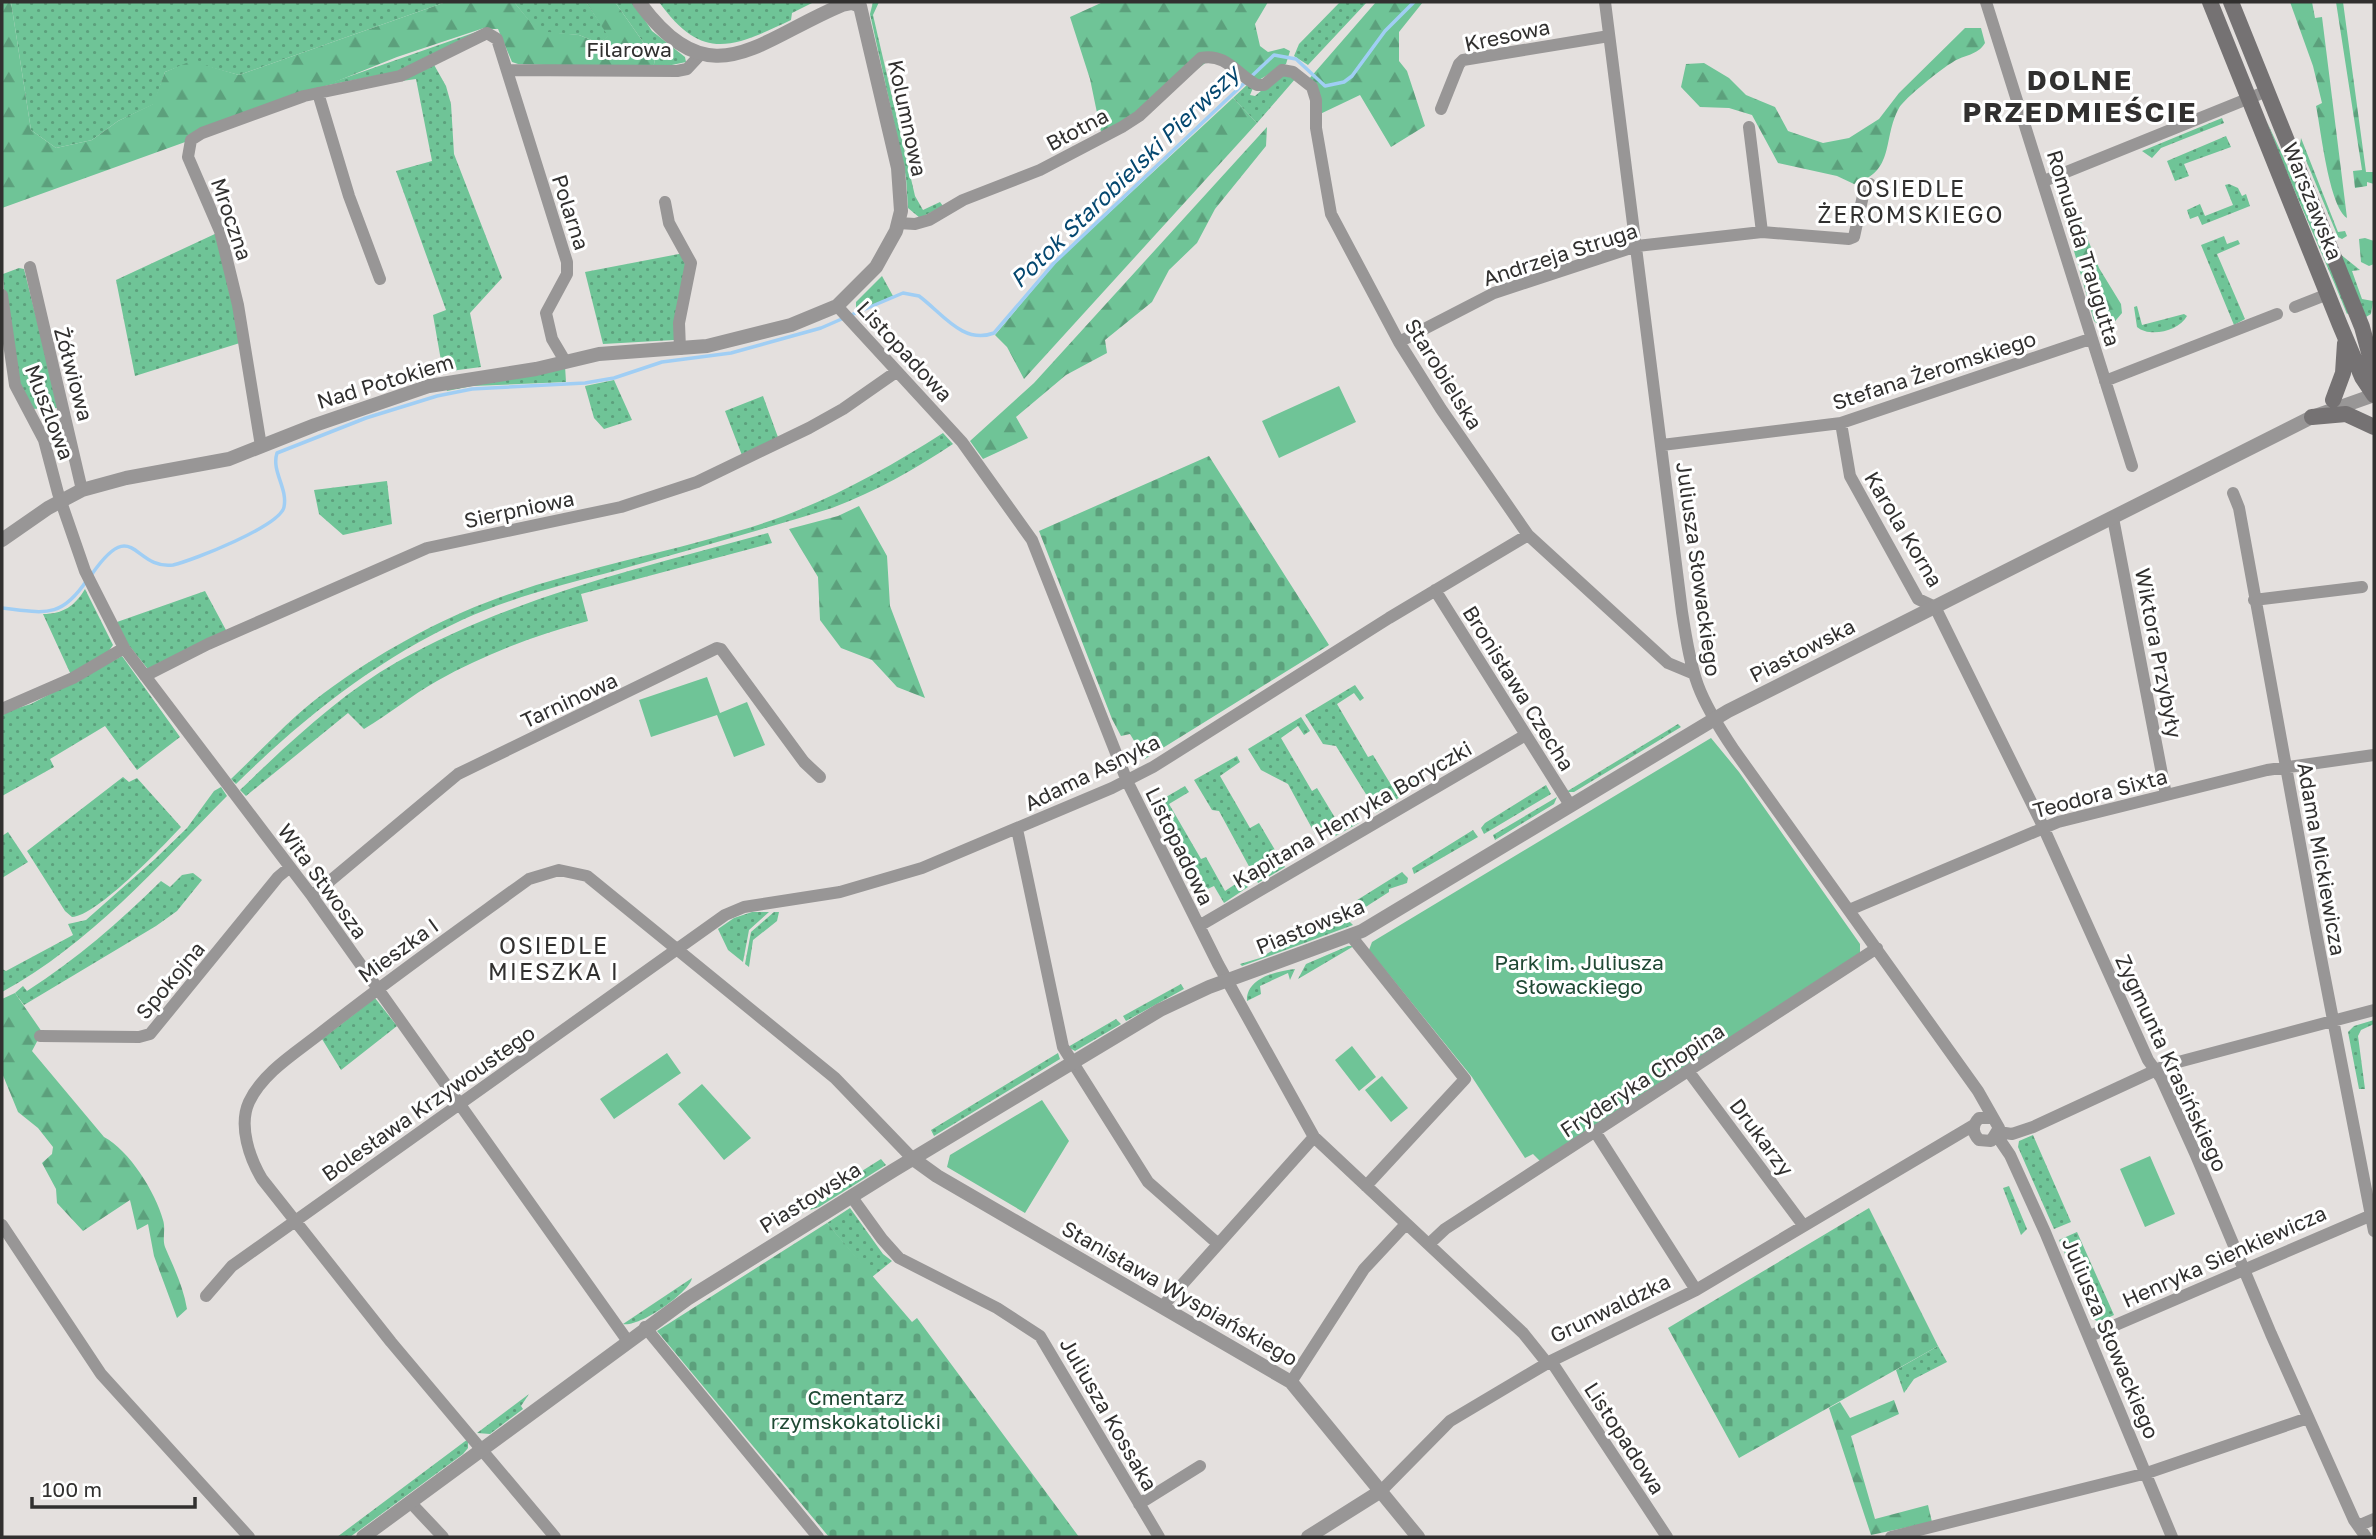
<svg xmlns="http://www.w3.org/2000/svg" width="2376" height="1539" viewBox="0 0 2376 1539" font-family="'Golos Text',sans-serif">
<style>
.grass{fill:url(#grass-dots)}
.forest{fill:url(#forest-firs)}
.cemetery{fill:url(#cemetery-stones)}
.park{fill:#6fc497}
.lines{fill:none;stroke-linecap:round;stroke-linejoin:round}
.stream{stroke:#a0cef4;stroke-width:3.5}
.minor{stroke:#989696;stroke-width:12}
.tertiary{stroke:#989696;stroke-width:14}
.secondary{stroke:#757273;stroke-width:16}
.labels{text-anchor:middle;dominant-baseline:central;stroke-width:6;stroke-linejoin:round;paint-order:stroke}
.street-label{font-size:21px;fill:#31302f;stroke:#fff}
.park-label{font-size:21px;fill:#1f4934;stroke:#fff}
.water-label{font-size:23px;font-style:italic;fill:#04476f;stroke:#fff}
.neighbourhood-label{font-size:23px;letter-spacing:2px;fill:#31302f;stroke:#fff}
.district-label{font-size:28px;font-weight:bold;letter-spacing:2px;fill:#31302f;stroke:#fff}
</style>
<defs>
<pattern id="grass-dots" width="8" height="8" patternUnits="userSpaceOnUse" patternTransform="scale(1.75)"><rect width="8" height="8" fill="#6fc497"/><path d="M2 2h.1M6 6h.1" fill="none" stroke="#5ca07c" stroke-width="1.8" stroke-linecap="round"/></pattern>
<pattern id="forest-firs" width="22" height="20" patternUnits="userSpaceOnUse" patternTransform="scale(1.75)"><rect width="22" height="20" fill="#6fc497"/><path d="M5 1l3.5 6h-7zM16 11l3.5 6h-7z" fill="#5ca07c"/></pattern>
<pattern id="cemetery-stones" width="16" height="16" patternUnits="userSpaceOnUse" patternTransform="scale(1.75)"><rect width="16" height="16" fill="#6fc497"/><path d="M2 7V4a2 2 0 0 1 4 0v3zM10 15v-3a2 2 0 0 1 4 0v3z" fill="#5ca07c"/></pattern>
</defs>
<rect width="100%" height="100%" fill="#e4e0de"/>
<path class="grass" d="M 11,2 L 446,2 L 239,75 L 191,62 L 165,72 L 154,104 L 118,121 L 92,140 L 56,148 L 31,130 Z
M 514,2 L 586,2 L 609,36 L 599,43 L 579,35 L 538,32 Z
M 615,2 L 633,2 L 652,31 L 685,57 L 686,62 L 653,69 L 655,59 Z
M 659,2 L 814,2 L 792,13 L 791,20 C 732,48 702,62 659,2 Z
M 873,2 L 879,2 L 873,15 L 915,196 L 923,210 L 940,202 L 943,206 L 920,218 L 908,208 L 906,177 L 870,14 Z
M 1340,2 L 1367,2 L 1308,65 L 1294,56 L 1299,44 Z
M 493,26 L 498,29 L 489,29 L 410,69 L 319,87 Z
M 433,63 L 446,86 L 451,104 L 454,154 L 502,278 L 470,313 L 481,367 L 443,372 L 433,315 L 446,310 L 396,171 L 432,161 L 416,79 L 402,81 Z
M 1282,73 L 1296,78 L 1257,123 L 1233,98 L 1248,84 L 1253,88 L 1250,95 L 1255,96 Z
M 2222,118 L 2224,123 L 2161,148 L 2152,158 L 2142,151 Z
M 2267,122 L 2313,221 L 2350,312 L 2347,314 C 2321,249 2291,187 2267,122 Z
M 2226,136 L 2231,147 L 2184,164 L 2189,176 L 2175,181 L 2167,161 Z
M 2301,138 L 2338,232 L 2345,231 L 2347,236 L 2342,239 L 2338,237 L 2300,146 Z
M 2229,184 L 2238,188 L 2242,196 L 2246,194 L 2250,206 L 2202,225 L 2198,216 L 2190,219 L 2187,210 L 2200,204 L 2205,216 L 2233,205 L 2225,185 Z
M 217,233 L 243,342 L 135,376 L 116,280 Z
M 2224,236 L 2227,244 L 2238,240 L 2240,244 L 2217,254 L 2245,319 L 2234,325 L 2201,245 Z
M 684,253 L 687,256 L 674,340 L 603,344 L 585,272 Z
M 2340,254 L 2360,270 L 2352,271 L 2362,299 L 2373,301 L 2371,314 L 2366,317 Z
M 19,268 L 24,269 L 59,408 L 30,409 L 22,396 L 5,303 L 3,274 Z
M 882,276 L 893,296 L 856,312 L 856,302 Z
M 2137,306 L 2142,325 L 2184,314 L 2187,316 C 2179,331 2150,338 2137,327 L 2134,307 Z
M 565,366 L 566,382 L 472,386 L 447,391 L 446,388 Z
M 614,380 L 632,420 L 604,429 L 594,418 L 585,386 Z
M 763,396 L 779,440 L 743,458 L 725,411 Z
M 943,433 L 953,444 C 914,470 876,491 832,508 C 761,530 690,550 618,570 C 566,584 512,597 462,620 C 376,660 303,718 236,784 L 231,779 C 253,758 274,736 296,716 C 341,676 408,636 463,612 C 550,574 647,558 738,531 C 812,510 879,474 943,433 Z
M 387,481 L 392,524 L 343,535 L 319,514 L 314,490 Z
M 768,533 L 772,543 L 581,594 L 588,621 C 536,635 485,654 437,681 C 412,695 389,714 364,729 L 348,713 L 246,796 L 240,790 C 288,744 339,695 397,662 C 512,597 641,568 768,533 Z
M 85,589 L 113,645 L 108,652 L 71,675 L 43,614 C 63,614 75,606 85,589 Z
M 205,591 L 227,632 L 152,668 L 147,668 L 127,643 L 117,622 Z
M 122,656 L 180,737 L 137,770 L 105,726 L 50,759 L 54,767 L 2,796 L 2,713 L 31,704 Z
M 1355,685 L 1364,698 L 1360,701 L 1354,693 L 1337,704 L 1368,757 L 1373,755 L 1393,788 L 1413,776 L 1418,785 L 1376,813 L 1366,803 L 1369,799 L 1336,746 L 1323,744 L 1305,715 Z
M 1301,717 L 1310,731 L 1304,735 L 1298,726 L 1281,738 L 1312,791 L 1317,788 L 1337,821 L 1356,810 L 1361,818 L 1359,823 L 1332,838 L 1325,828 L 1315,834 L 1288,784 L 1261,770 L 1248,749 Z
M 1678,724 L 1681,727 L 1574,792 L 1566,792 Z
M 1237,756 L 1240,762 L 1220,776 L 1250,828 L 1259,823 L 1285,867 L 1258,883 L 1219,811 L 1212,810 L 1194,780 Z
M 123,777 L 129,782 L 137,778 L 181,827 C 162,847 97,916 72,917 L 65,911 L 27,851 Z
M 1546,785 L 1551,794 L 1484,834 L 1481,828 L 1485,823 Z
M 1185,786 L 1189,792 L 1169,804 L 1201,859 L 1206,857 L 1225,891 L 1243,879 L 1248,887 L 1224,903 L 1214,886 L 1201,892 L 1154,804 Z
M 221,787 L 227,796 C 157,867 90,944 2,992 L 2,969 L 6,971 L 73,935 L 68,924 L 86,920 L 155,859 L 187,828 L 214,791 Z
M 1557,797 L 1554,804 L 1495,840 L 1493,835 Z
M 1473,830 L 1478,837 L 1414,874 L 1412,868 Z
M 8,832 L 28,862 L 2,878 L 2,836 Z
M 1402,872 L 1408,878 L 1407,883 L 1389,889 L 1389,892 L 1353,915 L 1338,912 Z
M 193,873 L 202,880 L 177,911 L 156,926 L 24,1005 L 15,993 L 23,986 L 27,991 C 77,959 119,922 161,881 L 170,887 L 182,875 Z
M 752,912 L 769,912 L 749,930 L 743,962 L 728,950 L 718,929 L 734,918 Z
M 774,912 L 779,912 L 777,921 L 753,940 L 749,967 L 745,964 L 751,932 Z
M 1331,915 L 1339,921 L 1349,921 L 1353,925 L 1242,966 L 1240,964 L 1260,958 Z
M 1348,946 L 1354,946 L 1298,979 L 1306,964 Z
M 1295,969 L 1290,980 L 1288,973 L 1260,986 L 1261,994 L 1247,1001 C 1246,978 1277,971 1295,969 Z
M 1181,984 L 1184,989 L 1126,1021 L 1123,1016 Z
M 375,998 L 397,1026 L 341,1070 L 322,1039 Z
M 1116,1019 L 1121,1024 L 1075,1051 L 1068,1047 Z
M 2374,1020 L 2374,1024 L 2361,1030 L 2358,1036 L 2365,1089 L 2359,1089 L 2348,1032 L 2354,1026 Z
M 1058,1053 L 1060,1059 L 934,1136 L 931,1130 Z
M 2033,1135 L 2071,1222 L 2054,1229 L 2018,1147 L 2019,1141 Z
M 881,1159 L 886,1165 L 819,1207 L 789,1217 Z
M 2009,1186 L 2027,1229 L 2021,1235 L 2003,1188 Z
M 850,1208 L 883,1254 L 892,1261 L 872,1277 L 827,1223 Z
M 2077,1232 L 2114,1315 L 2099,1322 L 2093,1319 L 2059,1240 Z
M 692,1278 C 690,1292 639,1328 623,1324 Z
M 1938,1346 L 1947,1362 L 1914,1379 L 1904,1393 L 1896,1370 Z
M 529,1394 L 521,1406 L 523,1409 L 490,1434 L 477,1433 Z
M 468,1439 L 468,1448 L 463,1454 L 350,1537 L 337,1537 Z"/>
<path class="forest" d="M 2,2 L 11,2 L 31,130 L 56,148 L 92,140 L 118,121 L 153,104 L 165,72 L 191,61 L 239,75 L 446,2 L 514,2 L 538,31 L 579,35 L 599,43 L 608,36 L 586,2 L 615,2 L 655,59 L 653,69 L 518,64 L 512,62 L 498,29 L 484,28 L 397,57 L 188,141 L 2,208 Z
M 1103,2 L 1268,2 L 1255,24 L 1260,46 L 1268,52 L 1284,48 L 1290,51 L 1286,64 L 1259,80 L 1216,55 L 1135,116 L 1101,132 L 1090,79 L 1070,17 Z
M 1376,2 L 1423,2 L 1399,32 L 1399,61 L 1407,71 L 1425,126 L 1391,147 L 1360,95 L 1318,115 L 1309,79 Z
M 2290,2 L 2312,2 L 2315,18 L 2322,17 L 2347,218 C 2329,206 2321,130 2316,106 L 2322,103 L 2313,66 Z
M 2336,2 L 2343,2 L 2366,172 L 2374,172 L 2374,184 L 2367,182 L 2367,186 L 2355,188 L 2353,171 L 2362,170 Z
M 1965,28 L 1981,28 L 1985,43 C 1977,56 1965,54 1953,62 C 1942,68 1904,99 1899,108 C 1882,139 1896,171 1854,184 L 1837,176 L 1778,163 L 1752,115 L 1729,108 L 1700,107 L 1681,87 L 1686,64 L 1704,63 L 1729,78 L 1746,95 L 1775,107 L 1788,131 L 1823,143 L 1849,138 L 1879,119 L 1899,93 Z
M 1233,98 L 1257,123 L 1024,379 L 1007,347 L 995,335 L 1056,262 Z
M 1267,127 L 1266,146 L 1215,209 L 1197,243 L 1169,270 L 1152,302 L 1105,340 L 1107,353 L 1066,375 L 1016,417 L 1028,438 L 983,459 L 970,441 L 1034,383 Z
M 2066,183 L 2099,268 L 2121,304 L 2122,313 L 2111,326 L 2101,327 L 2094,321 L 2058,195 L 2057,189 Z
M 2365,238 L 2374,241 L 2374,264 L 2369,266 L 2361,262 L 2359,239 Z
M 859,506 L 887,556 L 890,606 L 925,698 L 897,687 L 872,660 L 841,648 L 820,620 L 818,577 L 789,529 L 838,516 Z
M 15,993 L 42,1032 L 32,1051 L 104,1137 C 129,1150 156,1193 163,1220 C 166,1229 162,1239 165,1247 C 174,1268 183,1286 187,1309 L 177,1318 L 154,1256 L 148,1224 L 137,1230 L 130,1200 L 83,1231 L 57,1203 L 56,1189 L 42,1163 L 52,1154 L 53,1147 L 38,1128 L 18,1112 L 2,1073 L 2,999 Z
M 1894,1400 L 1899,1414 L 1851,1436 L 1875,1519 L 1928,1505 L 1932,1522 L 1871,1535 L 1829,1408 L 1840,1402 L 1850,1418 Z"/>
<path class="cemetery" d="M 1209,456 L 1329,645 L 1145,759 L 1130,734 L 1121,736 L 1112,719 L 1039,531 Z
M 1869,1208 L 1938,1346 L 1739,1458 L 1668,1328 Z
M 827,1223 L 912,1322 L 917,1318 L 1079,1537 L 829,1537 L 657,1331 Z"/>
<path class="park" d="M 1339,386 L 1356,422 L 1279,458 L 1262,421 Z
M 707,677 L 720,713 L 747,702 L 765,745 L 734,757 L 717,715 L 651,737 L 639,700 Z
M 1711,738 L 1739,772 L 1860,944 L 1860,953 L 1540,1161 L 1533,1154 L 1525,1158 L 1472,1077 L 1369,950 L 1372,942 Z
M 1352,1046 L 1376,1077 L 1359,1091 L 1335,1060 Z
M 667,1053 L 681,1073 L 614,1119 L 600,1099 Z
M 1382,1076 L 1408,1108 L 1391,1122 L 1365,1090 Z
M 702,1084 L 751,1138 L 724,1160 L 678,1104 Z
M 1042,1100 L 1069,1141 L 1025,1213 L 947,1167 L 950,1155 Z
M 2150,1156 L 2175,1214 L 2145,1227 L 2120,1169 Z"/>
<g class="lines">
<path class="stream" d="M 851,315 L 903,293 L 919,296 C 942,313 963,345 994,333 L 1054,263 L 1274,55 L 1296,59 L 1325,86 L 1344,82 L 1352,76 L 1385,31 L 1414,2
M 92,574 C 134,514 133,570 173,565 C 194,560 280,526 284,507 C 288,488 271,471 277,453 L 366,418 L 437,396 L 472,389 L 585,383 L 614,378 L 662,362 L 731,353 L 821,328 L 844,318
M 2,608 C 45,613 61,619 87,580"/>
<path class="minor" d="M 1605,2 L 1682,612 C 1692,678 1697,695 1734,750 L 1978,1091 L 1999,1128 L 1991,1141 L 1979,1140 C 1972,1133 1972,1125 1979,1118 L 1992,1118
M 1986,2 L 2132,466
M 507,70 L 677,71 L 687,69 L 700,55
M 318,93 L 349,196 L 380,279
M 1441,109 L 1459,64 L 1463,60 L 1609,36
M 1749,127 L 1762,232
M 2044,181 L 2267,91
M 665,202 L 669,223 L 691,263 L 679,323 L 680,349
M 898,223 L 915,224 L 929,220 L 963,200 L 1040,170 L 1122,127 L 1139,116 L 1201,58 C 1227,53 1237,75 1257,85 L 1264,85 L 1282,70 L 1293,72 L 1312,87 L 1316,100 L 1316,128 L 1331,214 L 1399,342 L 1441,409 L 1528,535 L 1668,663 L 1692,673
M 30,267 L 82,490
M 2,295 L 15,385 L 44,440 L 58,493 L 85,571 L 124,648 L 312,896 L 627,1340
M 837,306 L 962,442 L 1032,540 L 1127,781 L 1218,964 L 1314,1137 L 1523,1333 L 1547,1363
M 2295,307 L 2328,294
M 1399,342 L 1494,293 L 1637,246 L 1762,232 L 1849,239 L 1854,237 L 1864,191 L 1870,184
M 2105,381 L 2277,314
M 1841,423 L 1850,476 L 1918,599 L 1935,607 L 2040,820 L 2148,1060 L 2161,1078 L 2195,1153 L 2271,1334 L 2354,1520 L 2366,1537
M 1662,445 L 1841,423 L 2090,339
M 261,446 L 238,305 L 220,231 L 188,157 L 191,140 L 202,133 L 304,96 L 400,76 L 487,33 L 497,39 L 567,262 L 567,274 L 546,313 L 552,339 L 565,361
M 2233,493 L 2239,508 L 2316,932 L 2374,1231
M 2113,518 L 2166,795
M 1435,590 L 1570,805
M 2254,600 L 2362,587
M 145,676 L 208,644 L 427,548 L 621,507 L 697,482 L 809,428 L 843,409 L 896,372
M 2,709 L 73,678 L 124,648
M 1017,829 L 1063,1047 L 1148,1182 L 1217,1243
M 312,896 L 458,774 L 717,648 L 721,649 L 804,762 L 820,777
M 1849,910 L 2058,822 L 2267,770 L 2374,755
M 1199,926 L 1524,736
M 1351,936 L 1465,1079 L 1366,1186
M 40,1036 L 139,1037 L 150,1034 L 278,877 L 290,867
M 1689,1072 L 1803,1225
M 1998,1132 L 2012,1134 L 2033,1127 L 2167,1065 L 2374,1010
M 1596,1133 L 1696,1290
M 1997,1136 L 2010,1155 L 2045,1232 L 2172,1537
M 851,1196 L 882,1239 L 899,1258 L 997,1308 L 1040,1336 L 1159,1537
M 2,1225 L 101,1374 L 249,1537
M 1429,1244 L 1445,1229 L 1877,948
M 206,1296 L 232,1266 L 725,915 L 744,907 L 840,892 L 922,868 L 1112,788 L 1153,767 L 1389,618 L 1528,535
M 1162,1307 L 1314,1137
M 645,1327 L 818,1537
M 2090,1336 L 2374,1214
M 1551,1361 L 1667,1537
M 1291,1382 L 1364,1269 L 1406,1224
M 1381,1491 L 1450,1421 L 1551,1361 L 1696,1290 L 1974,1125
M 410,1502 L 443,1537
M 1139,1504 L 1200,1466
M 2360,1525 L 2374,1519
M 555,1537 L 391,1342 L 262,1179 C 250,1159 238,1126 249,1102 C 263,1072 297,1052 322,1032 C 389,979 460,929 529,879 L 559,870 L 587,876 L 835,1078 L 912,1158
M 1891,1537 L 2147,1473 L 2308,1418"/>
<path class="tertiary" d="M 2,540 L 48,508 L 82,490 L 126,478 L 229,459 L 315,425 L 429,386 L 536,369 L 599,354 L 707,346 L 791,325 L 837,306 L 876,267 L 896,231 L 901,211 L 898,168 L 860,6 L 852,3 L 842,5 C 756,41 711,100 639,2
M 912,1158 L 937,1176 L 1291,1382 L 1418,1537
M 363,1537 L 687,1299 L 894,1170 L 1160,1010 L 1209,987 L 1362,931 L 1728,711 L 2312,417 L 2374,395
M 1308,1537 L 1381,1491"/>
<path class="secondary" d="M 2210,2 L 2340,325 L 2362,377 L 2374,395
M 2231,2 L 2362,327 L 2374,371
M 2333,400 L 2343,373 L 2345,343
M 2312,417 L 2346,414 L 2374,427"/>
</g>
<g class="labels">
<g class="street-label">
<text transform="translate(1507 35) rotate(-12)">Kresowa</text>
<text x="629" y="49">Filarowa</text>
<text transform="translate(908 118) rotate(78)">Kolumnowa</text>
<text transform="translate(1077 129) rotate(-28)">Błotna</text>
<text transform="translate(2313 201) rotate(68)">Warszawska</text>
<text transform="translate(571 212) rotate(72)">Polarna</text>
<text transform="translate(232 219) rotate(71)">Mroczna</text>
<text transform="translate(2084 248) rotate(73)">Romualda Traugutta</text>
<text transform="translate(1560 254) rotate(-18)">Andrzeja Struga</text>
<text transform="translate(905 351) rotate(47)">Listopadowa</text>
<text transform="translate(1934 370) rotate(-18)">Stefana Żeromskiego</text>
<text transform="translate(74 374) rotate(75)">Żółwiowa</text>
<text transform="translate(1444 374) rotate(58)">Starobielska</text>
<text transform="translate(385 381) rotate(-17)">Nad Potokiem</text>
<text transform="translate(50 412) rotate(69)">Muszlowa</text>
<text transform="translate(519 509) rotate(-12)">Sierpniowa</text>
<text transform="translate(1904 529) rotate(59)">Karola Korna</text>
<text transform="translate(1699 569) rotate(82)">Juliusza Słowackiego</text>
<text transform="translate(1802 650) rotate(-27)">Piastowska</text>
<text transform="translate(2159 653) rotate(79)">Wiktora Przybyły</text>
<text transform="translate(1519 688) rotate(58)">Bronisława Czecha</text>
<text transform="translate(569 700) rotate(-25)">Tarninowa</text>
<text transform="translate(1092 772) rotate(-26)">Adama Asnyka</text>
<text transform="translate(2100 793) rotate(-15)">Teodora Sixta</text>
<text transform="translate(1352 814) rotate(-30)">Kapitana Henryka Boryczki</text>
<text transform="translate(1180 846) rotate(64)">Listopadowa</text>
<text transform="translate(2322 859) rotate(80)">Adama Mickiewicza</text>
<text transform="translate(323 881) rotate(54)">Wita Stwosza</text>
<text transform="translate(1310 926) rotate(-22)">Piastowska</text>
<text transform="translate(398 950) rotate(-36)">Mieszka I</text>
<text transform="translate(170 980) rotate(-50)">Spokojna</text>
<text transform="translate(2172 1063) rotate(65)">Zygmunta Krasińskiego</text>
<text transform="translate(1642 1080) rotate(-33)">Fryderyka Chopina</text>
<text transform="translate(428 1103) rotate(-35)">Bolesława Krzywoustego</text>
<text transform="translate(1762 1137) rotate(53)">Drukarzy</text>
<text transform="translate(810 1197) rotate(-32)">Piastowska</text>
<text transform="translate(2224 1256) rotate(-24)">Henryka Sienkiewicza</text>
<text transform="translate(1180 1293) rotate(30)">Stanisława Wyspiańskiego</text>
<text transform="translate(1610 1308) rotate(-26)">Grunwaldzka</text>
<text transform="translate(2111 1338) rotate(67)">Juliusza Słowackiego</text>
<text transform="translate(1109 1414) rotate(60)">Juliusza Kossaka</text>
<text transform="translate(1625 1438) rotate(57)">Listopadowa</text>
</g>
<g class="park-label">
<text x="1579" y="962">Park im. Juliusza<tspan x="1579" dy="24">Słowackiego</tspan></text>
<text x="856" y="1397">Cmentarz<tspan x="856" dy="24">rzymskokatolicki</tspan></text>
</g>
<g class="water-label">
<text transform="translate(1124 176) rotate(-44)">Potok Starobielski Pierwszy</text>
</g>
<g class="neighbourhood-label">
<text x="1911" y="188">OSIEDLE<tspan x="1911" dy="26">ŻEROMSKIEGO</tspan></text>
<text x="554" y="945">OSIEDLE<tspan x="554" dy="26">MIESZKA I</tspan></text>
</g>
<g class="district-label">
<text x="2080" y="79">DOLNE<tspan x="2080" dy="32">PRZEDMIEŚCIE</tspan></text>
</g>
</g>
<rect width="2376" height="1539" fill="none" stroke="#31302f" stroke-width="7"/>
<path d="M32 1497v10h163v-10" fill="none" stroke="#31302f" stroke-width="3.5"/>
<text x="42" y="1497" font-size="21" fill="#31302f" stroke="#ffffff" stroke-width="5" paint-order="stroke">100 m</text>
</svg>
